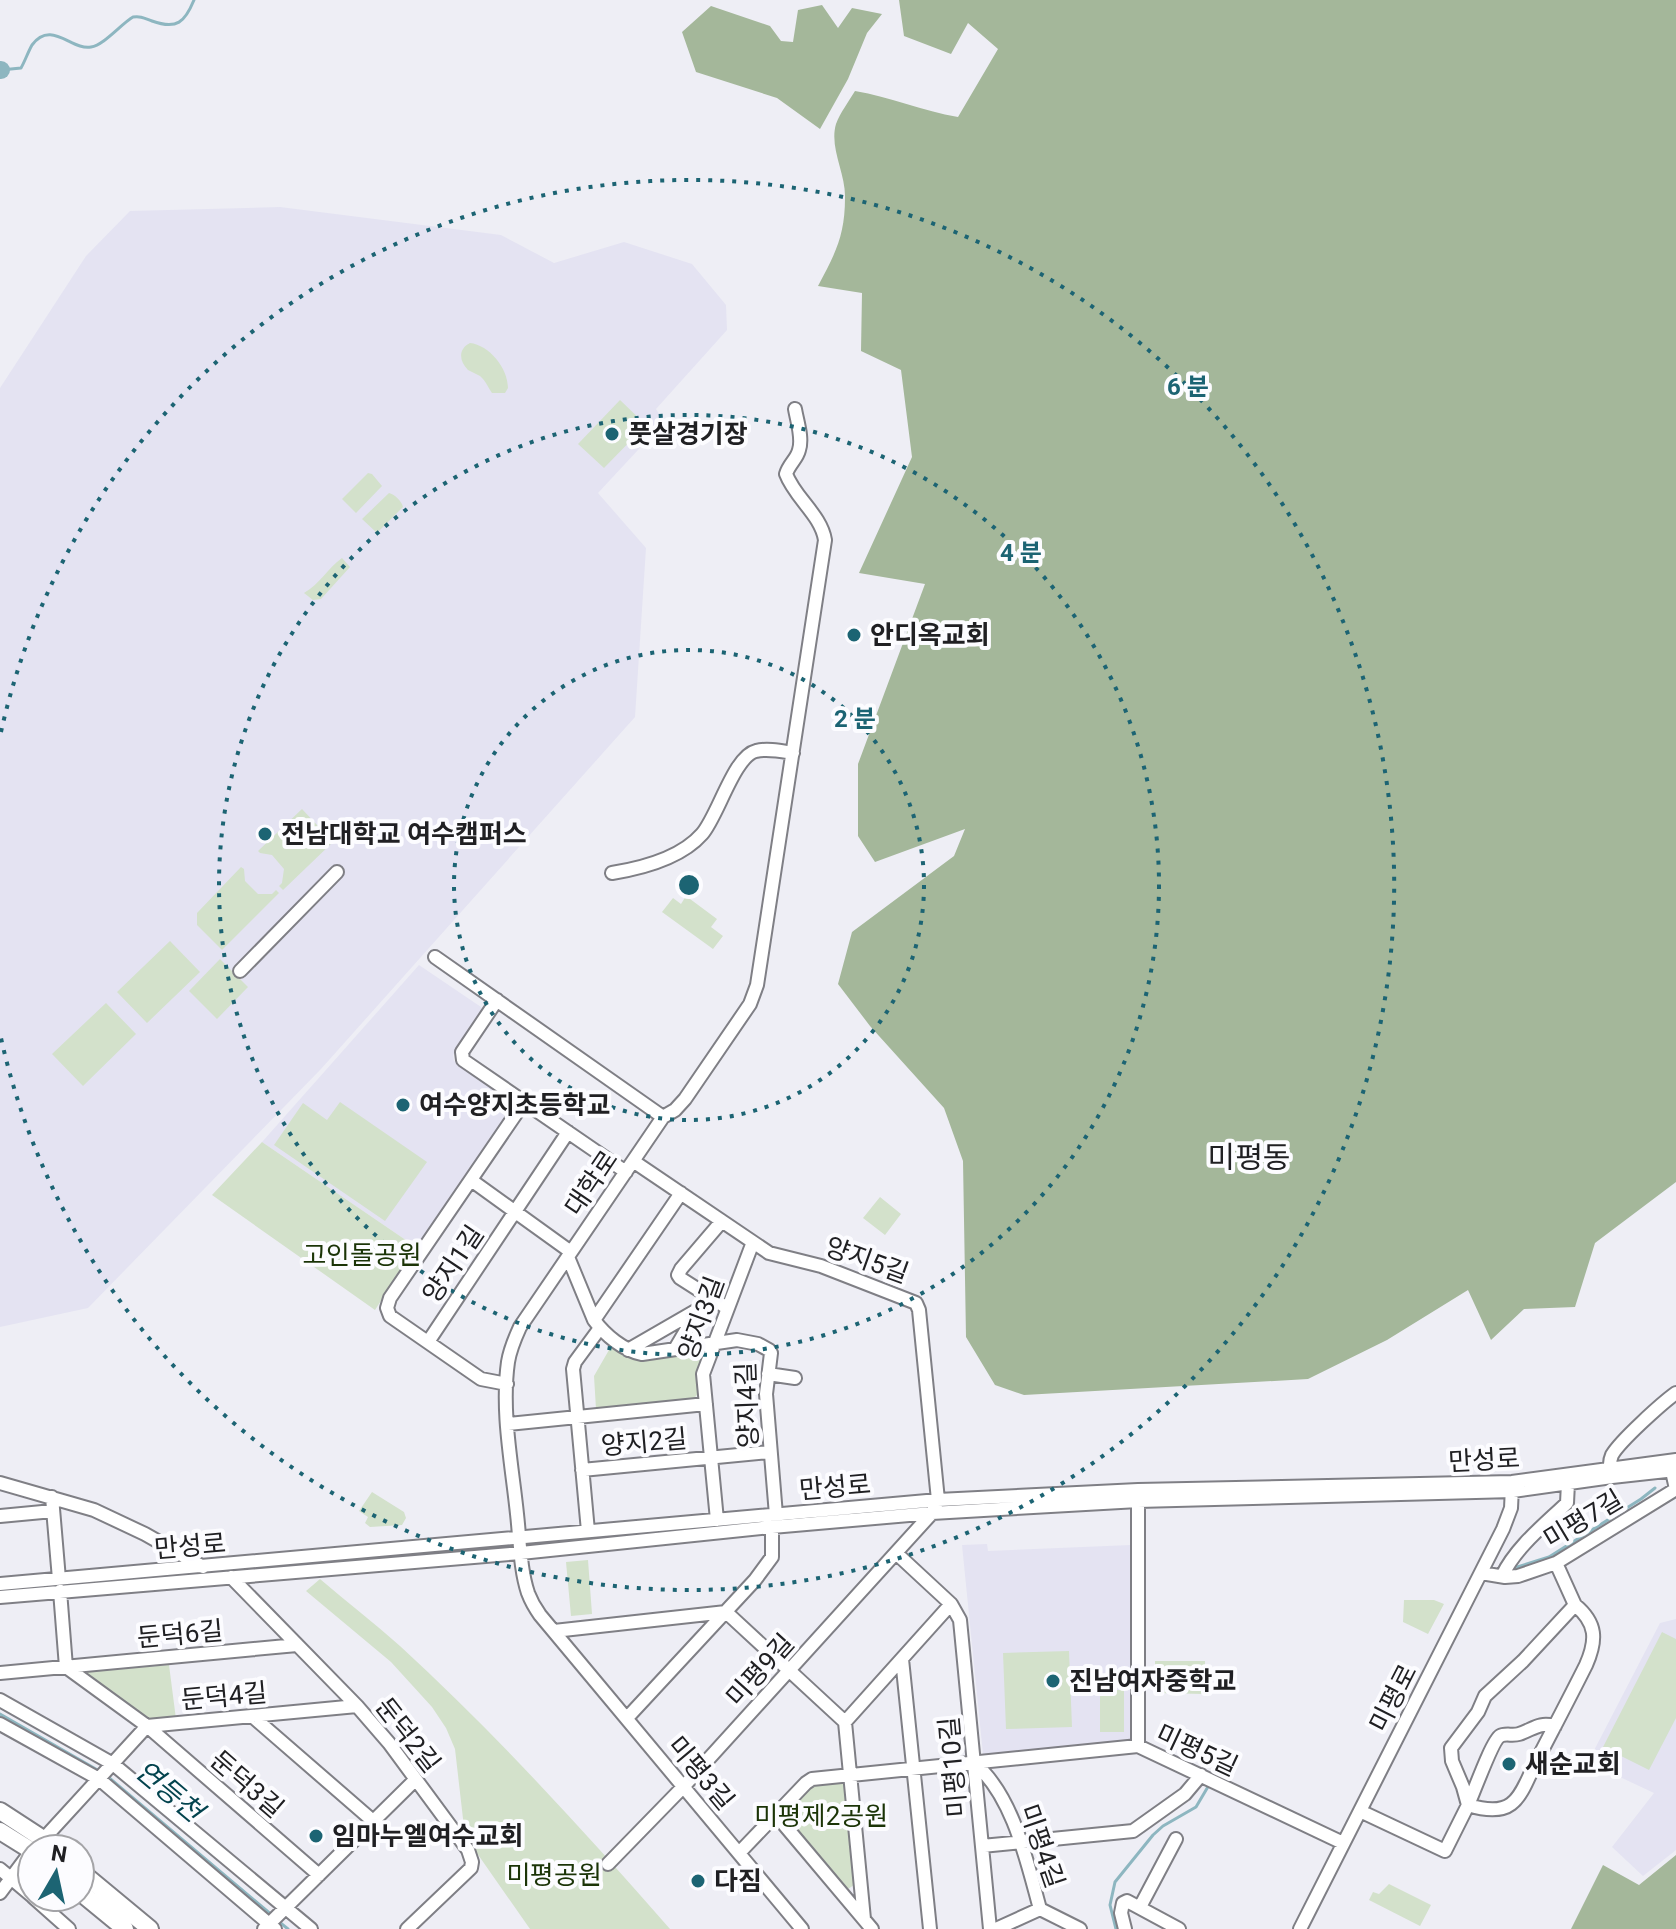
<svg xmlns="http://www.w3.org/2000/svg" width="1676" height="1929" viewBox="0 0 1676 1929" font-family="Roboto,'Noto Sans KR',sans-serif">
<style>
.built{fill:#e4e3f2}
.green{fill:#d3e1cb}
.forest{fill:#a4b79a}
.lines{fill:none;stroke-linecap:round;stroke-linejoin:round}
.stream{stroke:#8db6c0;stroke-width:3}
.river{stroke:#8db6c0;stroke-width:18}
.minor-casing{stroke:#7f7f85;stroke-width:16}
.major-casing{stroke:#7f7f85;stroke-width:20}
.minor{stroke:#fff;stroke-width:12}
.major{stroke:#fff;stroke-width:16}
.ring{fill:none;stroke:#1c6473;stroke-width:4;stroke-dasharray:4 8}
.poi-dot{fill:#1c6473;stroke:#fcfcff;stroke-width:3}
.labels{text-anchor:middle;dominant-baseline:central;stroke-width:8;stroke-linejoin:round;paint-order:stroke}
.poi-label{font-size:26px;font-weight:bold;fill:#202023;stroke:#fcfcff;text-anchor:start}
.street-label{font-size:26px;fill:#202023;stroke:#fcfcff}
.park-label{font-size:26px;fill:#1b3407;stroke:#fcfcff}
.water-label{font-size:28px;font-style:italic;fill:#03434e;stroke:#fcfcff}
.quarter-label{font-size:30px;fill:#202023;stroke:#fcfcff}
.centre{fill:#1c6473;stroke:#fcfcff;stroke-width:4}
.ring-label{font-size:24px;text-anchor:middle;font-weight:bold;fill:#1c6473;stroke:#fcfcff;stroke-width:8;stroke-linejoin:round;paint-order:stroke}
</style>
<rect width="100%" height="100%" fill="#eeeef5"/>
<path class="built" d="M 280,207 L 501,235 L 554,263 L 624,242 L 692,264 L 726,305 L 727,330 L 656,409 L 664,422 L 598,493 L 646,548 L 635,717 L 321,1069 L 88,1308 L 0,1327 L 0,388 L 86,256 L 130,211 Z
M 419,965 L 481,1007 L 482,1012 L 453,1055 L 454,1061 L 512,1101 L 513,1110 L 416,1247 L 262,1142 Z
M 987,1544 L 988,1551 L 1131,1545 L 1131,1743 L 983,1754 L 962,1545 Z
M 1676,1619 L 1676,1850 L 1643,1876 L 1612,1847 L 1654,1793 L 1588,1762 L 1660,1623 Z"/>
<path class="green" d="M 470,343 C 489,345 508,368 508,388 L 505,393 L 492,393 C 488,387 485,380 480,376 C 476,374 472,372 468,370 C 459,361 458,349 470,343 Z
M 620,400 L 646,425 L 604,468 L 578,444 Z
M 368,473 L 372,474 L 382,486 L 356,513 L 342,499 Z
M 389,493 C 394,494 402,501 403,507 L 377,533 L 362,519 Z
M 342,558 L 350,567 L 321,599 L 313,600 L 304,593 C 320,584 327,569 342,558 Z
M 302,809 L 333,842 L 283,890 L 279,886 L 282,883 L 284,869 L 272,855 L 260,853 L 258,851 Z
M 241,867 L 244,869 L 245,881 L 258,894 L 272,894 L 276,890 L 279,893 L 222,950 L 197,925 L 197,913 Z
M 686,896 L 717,919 L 711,927 L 723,936 L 713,949 L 662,912 L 673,898 L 681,904 Z
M 170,941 L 200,972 L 147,1023 L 117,992 Z
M 220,959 L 248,987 L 217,1019 L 189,991 Z
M 106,1003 L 136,1034 L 83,1086 L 52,1054 Z
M 340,1102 L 427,1162 L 385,1221 L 274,1145 L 303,1103 L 327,1120 Z
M 262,1142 L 416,1247 L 375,1310 L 212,1195 Z
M 880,1197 L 901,1214 L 885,1235 L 863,1218 Z
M 613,1343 L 632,1358 L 641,1359 L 693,1351 L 704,1354 L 698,1368 L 697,1395 L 692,1400 L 596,1409 L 594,1376 Z
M 372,1492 L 404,1512 L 406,1518 L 402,1525 L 370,1527 L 365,1523 L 368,1517 L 359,1511 Z
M 588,1560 L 592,1614 L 571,1616 L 566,1562 Z
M 320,1579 C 347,1602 374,1623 400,1646 C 496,1734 584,1831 670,1929 L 530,1929 L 465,1836 L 455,1749 L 446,1728 L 432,1707 L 391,1662 L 306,1591 Z
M 1404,1600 L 1434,1600 L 1444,1604 L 1428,1634 L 1403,1622 Z
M 1662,1632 L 1676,1639 L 1676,1718 L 1649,1770 L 1603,1747 Z
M 1069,1651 L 1072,1727 L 1006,1729 L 1003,1653 Z
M 1155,1661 L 1205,1661 L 1205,1694 L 1155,1693 Z
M 169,1665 L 176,1719 L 148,1722 L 87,1677 L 87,1672 Z
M 1100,1690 L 1124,1690 L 1124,1732 L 1100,1732 Z
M 842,1782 L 845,1784 L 854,1885 L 848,1889 L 844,1888 L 787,1817 L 789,1809 L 811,1784 Z
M 1389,1884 L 1431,1905 L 1420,1926 L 1369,1900 L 1373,1892 L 1379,1894 Z"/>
<path class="forest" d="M 899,0 L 1676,0 L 1676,1182 L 1595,1243 L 1575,1307 L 1524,1309 L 1491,1340 L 1468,1290 L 1387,1340 L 1308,1379 L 1024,1395 L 995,1385 L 966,1337 L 963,1161 L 944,1108 L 870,1026 L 838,984 L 852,932 L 954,856 L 965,829 L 875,862 L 858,836 L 858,764 L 925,584 L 859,573 L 912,457 L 901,370 L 861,351 L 862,293 L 818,286 C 835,254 845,236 845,198 C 846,174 829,148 836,124 C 840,113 849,101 855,91 C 890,97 923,111 958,117 L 998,49 L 968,23 L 951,54 L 904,36 Z
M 822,5 L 838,28 L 852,8 L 882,14 L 867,33 L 848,79 L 820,129 L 777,98 L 696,72 L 682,32 L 711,6 L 770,26 L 781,41 L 793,42 L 798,10 Z
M 1676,1855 L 1676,1929 L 1571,1929 L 1603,1865 L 1639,1885 Z"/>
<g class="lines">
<path class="stream" d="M 1,70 L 21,68 C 25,61 28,52 32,45 C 51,19 72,51 91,47 C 104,45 121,24 133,17 C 141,16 144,18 152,21 C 177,30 185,22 194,0
M 1514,1568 L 1549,1557 L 1641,1499 L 1655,1488
M 0,1714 L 101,1772
M 107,1776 L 273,1916
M 278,1921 L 288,1929
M 1116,1929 L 1110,1905 L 1115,1882 L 1153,1835 L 1163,1826 L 1196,1807 L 1209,1785"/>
<path class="river" d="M 0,70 L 1,70"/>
<defs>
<path id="minor" d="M 795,409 C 797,421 803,438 799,450 C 797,459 789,464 786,474 C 795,498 821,515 825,540 L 757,985 L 750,1004 L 685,1099 L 675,1110 L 663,1117 L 520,1327 C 515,1338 510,1349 508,1362 C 501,1412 512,1465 517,1514 C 520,1540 520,1569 528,1593 C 531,1601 535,1608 540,1615 L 802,1929
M 612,873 C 643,868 681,858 702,834 C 718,816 734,756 756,751 C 767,748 781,751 793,753
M 435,957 L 663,1117
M 240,971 L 337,872
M 497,1000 L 462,1052 L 463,1060 L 626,1172
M 471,1180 L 571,1252
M 722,1221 L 681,1269 L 678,1275 L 680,1278 L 727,1308
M 568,1257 L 594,1320 C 605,1335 624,1351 642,1354 L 737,1340 L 758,1344 L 769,1350 L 771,1353 L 766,1394 L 776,1515 L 772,1527 L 772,1557 L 755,1580 L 627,1718
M 594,1320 L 681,1193
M 428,1342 L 568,1132
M 675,1349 L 698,1310
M 628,1350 L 699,1309
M 768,1374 L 795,1378
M 507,1384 L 481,1379 L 390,1316 L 387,1308 L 390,1298 L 524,1102
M 508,1424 L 706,1404
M 582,1470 L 770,1452
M 1611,1474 C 1610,1467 1609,1462 1612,1455 C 1620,1441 1662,1403 1676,1393
M 0,1483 L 94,1510 L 145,1534 L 203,1567
M 52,1497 L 59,1579
M 0,1516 L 53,1511
M 717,1520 L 703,1374 L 753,1242
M 588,1531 L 573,1369 L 575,1362 L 600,1328
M 896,1553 L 951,1604 L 960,1620 L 990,1929
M 1481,1573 L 1505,1577 L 1518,1576 L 1556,1563 L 1676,1489 L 1671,1467
M 1502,1576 C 1516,1547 1544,1525 1567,1503 L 1568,1483
M 231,1577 L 357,1706 L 389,1743 L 468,1850 L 472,1862 L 471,1868 L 407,1929
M 0,1584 L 938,1500 L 1138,1490 L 1512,1482 L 1676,1460
M 60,1591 L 66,1667 L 147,1726 L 319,1875
M 0,1597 L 521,1553 L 772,1527 L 932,1513 L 1138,1501 L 1513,1491 L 1612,1477 L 1676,1470
M 726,1612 L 845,1722 L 864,1919
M 554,1631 L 726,1612
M 902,1659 L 930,1929
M 0,1673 L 297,1645
M 0,1700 L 113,1764 L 311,1929
M 252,1716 L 373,1821
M 845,1722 L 951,1604
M 0,1724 L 99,1779 L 275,1929
M 1555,1726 C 1538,1722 1534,1729 1519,1734 C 1513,1736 1505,1733 1500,1736 C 1492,1741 1474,1792 1468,1805 C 1481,1809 1499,1813 1511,1804 C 1522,1796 1528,1778 1534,1766 C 1551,1733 1569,1699 1586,1665 C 1597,1640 1597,1623 1575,1605
M 1138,1746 L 1138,1493
M 974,1763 C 1013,1795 1027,1862 1040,1909 L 1080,1929
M 1360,1811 L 1445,1851 L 1468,1805 L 1463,1787 L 1452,1761 L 1451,1748 L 1478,1712 L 1485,1696 L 1523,1661 L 1575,1605 L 1556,1563
M 776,1815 L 872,1929
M 39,1844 L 147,1726 L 357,1706
M 982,1846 L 1133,1831 L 1185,1794 L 1201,1775
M 739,1853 L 806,1783 L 812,1779 L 1138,1746 L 1343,1843
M 608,1864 L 684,1786 L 932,1513 L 938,1500 L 919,1310 L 916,1303 L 821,1266 L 769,1253 L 633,1161
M 0,1869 L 32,1896
M 0,1893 L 32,1850
M 33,1897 L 69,1929
M 1140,1907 L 1176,1839
M 264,1929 L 415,1780
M 996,1929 L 1040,1909
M 1125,1929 L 1121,1913 L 1123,1903 L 1127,1901 L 1179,1929
M 1300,1929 L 1503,1529 L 1511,1508 L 1512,1487"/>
<path id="major" d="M 0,1811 L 43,1839 L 55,1849
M 0,1831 L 32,1851
M 80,1871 L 150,1929
M 80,1892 L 125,1929"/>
</defs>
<use href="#minor" class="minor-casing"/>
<use href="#major" class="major-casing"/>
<use href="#minor" class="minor"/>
<use href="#major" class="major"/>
</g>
<g class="ring">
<circle cx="689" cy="885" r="235"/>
<circle cx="689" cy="885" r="470"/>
<path d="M1 732A705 705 0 1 1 1 1038"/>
</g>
<g class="poi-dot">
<circle cx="612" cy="434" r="8"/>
<circle cx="854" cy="635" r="8"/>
<circle cx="265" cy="834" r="8"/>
<circle cx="403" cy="1105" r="8"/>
<circle cx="1053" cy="1681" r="8"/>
<circle cx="1509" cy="1764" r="8"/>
<circle cx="316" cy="1836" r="8"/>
<circle cx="698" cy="1881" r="8"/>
</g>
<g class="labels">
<g class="poi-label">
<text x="628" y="434">풋살경기장</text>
<text x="870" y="635">안디옥교회</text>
<text x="281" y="834">전남대학교 여수캠퍼스</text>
<text x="419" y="1105">여수양지초등학교</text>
<text x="1069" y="1681">진남여자중학교</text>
<text x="1525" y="1764">새순교회</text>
<text x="332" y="1836">임마누엘여수교회</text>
<text x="714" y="1881">다짐</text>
</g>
<g class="street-label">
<text transform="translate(591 1183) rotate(-56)">대학로</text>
<text transform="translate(867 1260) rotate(20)">양지5길</text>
<text transform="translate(453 1264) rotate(-56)">양지1길</text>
<text transform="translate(701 1318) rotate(-70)">양지3길</text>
<text transform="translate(747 1405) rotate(-92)">양지4길</text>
<text transform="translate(644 1442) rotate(-5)">양지2길</text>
<text transform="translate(1484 1460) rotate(-3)">만성로</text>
<text transform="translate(835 1487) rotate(-5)">만성로</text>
<text transform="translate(1583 1519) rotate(-31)">미평7길</text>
<text transform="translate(190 1546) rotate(-5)">만성로</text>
<text transform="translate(180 1634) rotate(-5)">둔덕6길</text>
<text transform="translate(760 1670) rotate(-48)">미평9길</text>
<text transform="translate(224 1696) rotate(-5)">둔덕4길</text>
<text transform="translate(1393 1698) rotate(-63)">미평로</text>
<text transform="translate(408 1735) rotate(52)">둔덕2길</text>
<text transform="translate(1197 1750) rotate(25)">미평5길</text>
<text transform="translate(953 1767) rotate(-95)">미평10길</text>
<text transform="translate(701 1773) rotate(50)">미평3길</text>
<text transform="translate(247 1784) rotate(41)">둔덕3길</text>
<text transform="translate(1042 1846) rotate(71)">미평4길</text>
</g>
<g class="park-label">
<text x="362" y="1255">고인돌공원</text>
<text x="821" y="1816">미평제2공원</text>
<text x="554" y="1875">미평공원</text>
</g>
<g class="water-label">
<text transform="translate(169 1791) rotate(40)">연등천</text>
</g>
<g class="quarter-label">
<text x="1249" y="1157">미평동</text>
</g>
</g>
<circle cx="689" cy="885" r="12" class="centre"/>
<g class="ring-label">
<text x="1188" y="395">6 분</text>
<text x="1021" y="561">4 분</text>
<text x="855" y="727">2 분</text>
</g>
<g transform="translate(56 1873) rotate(9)"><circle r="38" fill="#fcfcff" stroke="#a4a4a7" stroke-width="2"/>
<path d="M0-6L14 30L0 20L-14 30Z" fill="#1c6473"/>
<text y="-12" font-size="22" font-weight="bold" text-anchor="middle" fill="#202023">N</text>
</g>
</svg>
